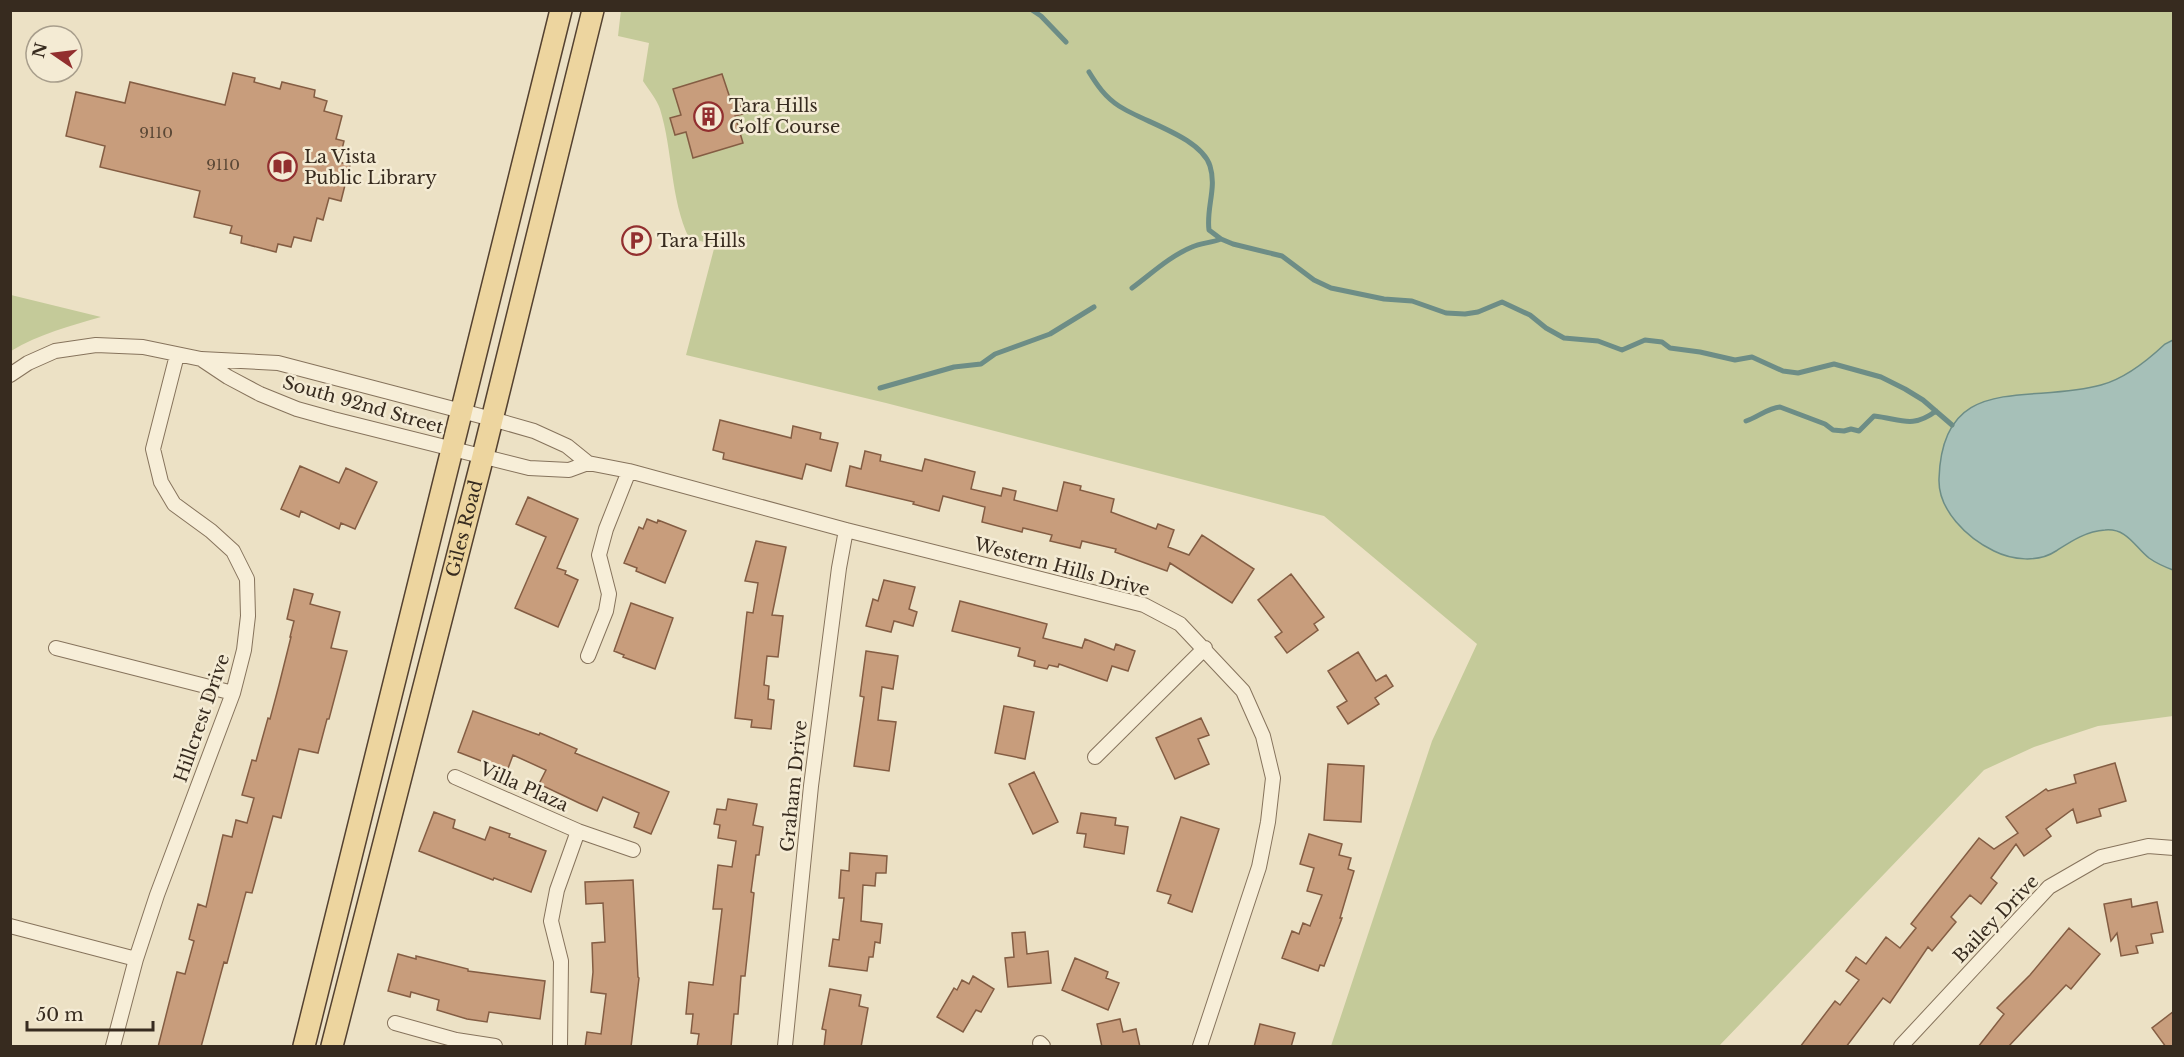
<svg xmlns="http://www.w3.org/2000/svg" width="2184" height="1057" viewBox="0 0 2184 1057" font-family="'Libre Baskerville',serif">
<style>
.green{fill:#c4ca99}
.water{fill:#a6c0b8;stroke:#6d8d86;stroke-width:1.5}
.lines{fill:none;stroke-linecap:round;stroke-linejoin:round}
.stream{stroke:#6d8d86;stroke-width:5}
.building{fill:#c89d7c;stroke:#845d43;stroke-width:1.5}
.minor-casing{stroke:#86735c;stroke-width:16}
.primary-casing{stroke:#544130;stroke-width:24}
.minor{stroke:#f7eed8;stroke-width:14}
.primary{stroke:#edd59f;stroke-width:21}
.labels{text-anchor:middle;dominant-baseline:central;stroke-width:5;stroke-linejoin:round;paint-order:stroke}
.number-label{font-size:15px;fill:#5b4836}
.poi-label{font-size:18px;fill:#372b1f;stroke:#f4ebd4;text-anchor:start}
.street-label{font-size:18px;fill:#372b1f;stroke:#f4ebd4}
</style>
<rect width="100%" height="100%" fill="#ece1c5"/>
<path class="green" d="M 621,10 L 2173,11 L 2173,716 L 2098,726 L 2034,747 L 1984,770 L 1719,1046 L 1331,1046 L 1432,741 L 1477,644 L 1324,516 L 886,403 L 686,355 L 715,245 L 689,238 C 670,198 673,151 660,109 C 657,100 649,90 643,81 L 649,43 L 618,36 Z
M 11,295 L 101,317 C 70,326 39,334 11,351 Z"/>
<path class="water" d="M 2173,340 L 2173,570 C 2165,567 2156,563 2149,558 C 2134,546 2127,528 2105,530 C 2086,531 2070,542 2056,551 C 2038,563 2012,560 1994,551 C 1967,538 1938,510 1939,479 C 1942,370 2030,405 2101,385 C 2124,379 2148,360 2165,344 Z"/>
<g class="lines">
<path class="stream" d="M 1032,10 L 1041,16 L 1066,42
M 1089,72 C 1097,85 1105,97 1119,106 C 1143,122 1201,137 1210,166 C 1217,188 1206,208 1209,230 L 1221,239 L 1233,244 L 1282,256 L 1314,280 L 1331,288 L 1384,299 L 1412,301 L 1446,313 L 1465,314 L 1478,312 L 1502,302 L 1530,315 L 1546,328 L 1564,338 L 1598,341 L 1622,350 L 1645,340 L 1662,342 L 1670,348 L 1700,352 L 1735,360 L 1752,357 L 1783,371 L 1798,373 L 1834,364 L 1881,377 L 1905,389 L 1923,400 L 1952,425
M 1132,288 C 1151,274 1170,256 1192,247 C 1201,243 1211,243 1221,239
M 880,388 L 954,367 L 981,364 L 995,354 L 1050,334 L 1094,307
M 1746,421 C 1758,417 1768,408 1780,407 L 1825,424 L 1833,430 L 1844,431 L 1851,429 L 1859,431 L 1874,416 C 1901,419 1912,429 1936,411"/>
</g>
<path class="building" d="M 233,73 L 255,78 L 254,82 L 280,89 L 282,82 L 315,90 L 314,97 L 327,101 L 324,111 L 342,116 L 336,139 L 344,141 L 339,162 L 350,165 L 341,201 L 329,198 L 323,220 L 317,218 L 311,241 L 294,237 L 291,247 L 278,244 L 276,252 L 241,243 L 242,236 L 230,233 L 232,226 L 194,217 L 200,191 L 100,167 L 105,146 L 66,136 L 76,92 L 125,103 L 130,82 L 225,105 Z
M 722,74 L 731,101 L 739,99 L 743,114 L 735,116 L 743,143 L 693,158 L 686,132 L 675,135 L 670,118 L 681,115 L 673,89 Z
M 720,420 L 791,438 L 793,426 L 821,433 L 820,439 L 838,443 L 831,471 L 806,464 L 802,479 L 723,459 L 724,453 L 713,450 Z
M 865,451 L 881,455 L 880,461 L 922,471 L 925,459 L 975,472 L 971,489 L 1001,496 L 1003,488 L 1016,491 L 1014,500 L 1057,511 L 1064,482 L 1081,486 L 1080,490 L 1114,499 L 1111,512 L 1156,529 L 1158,524 L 1174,530 L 1168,547 L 1189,555 L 1202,535 L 1254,569 L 1232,603 L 1170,563 L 1167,571 L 1115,552 L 1116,549 L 1082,541 L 1080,548 L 1050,541 L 1052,535 L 1023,528 L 1022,532 L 982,522 L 985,507 L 943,496 L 939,511 L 913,504 L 914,502 L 846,486 L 850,466 L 861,469 Z
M 300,466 L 339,483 L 346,468 L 377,482 L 355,529 L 341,523 L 339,529 L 301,511 L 299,517 L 281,509 Z
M 528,497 L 578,519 L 557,568 L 566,571 L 565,574 L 578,580 L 558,627 L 515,608 L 546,537 L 516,524 Z
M 647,519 L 657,523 L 658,520 L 686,531 L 665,583 L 636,571 L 637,568 L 624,563 L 639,527 L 643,529 Z
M 756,541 L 786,547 L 772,615 L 783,616 L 778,657 L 767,656 L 764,685 L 769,686 L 768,699 L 774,700 L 771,729 L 751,727 L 752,720 L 735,718 L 747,612 L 753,613 L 758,583 L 745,581 Z
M 1291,574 L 1324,617 L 1314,624 L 1318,630 L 1287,653 L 1275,637 L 1282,632 L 1258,600 Z
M 884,580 L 915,587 L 909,609 L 917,612 L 913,626 L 894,621 L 891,632 L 866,626 L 873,599 L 878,601 Z
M 294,589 L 313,594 L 310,604 L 340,612 L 331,648 L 347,651 L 329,719 L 327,719 L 318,753 L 299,749 L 281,818 L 273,816 L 252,893 L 246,892 L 227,963 L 224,962 L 201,1047 L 158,1047 L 177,972 L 185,974 L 194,941 L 189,939 L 198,904 L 206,907 L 223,835 L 232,837 L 236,820 L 247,823 L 254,798 L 242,795 L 252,760 L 256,761 L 268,718 L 270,719 L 279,685 L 291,637 L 290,637 L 294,621 L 287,619 Z
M 960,601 L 1047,624 L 1043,638 L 1082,648 L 1085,639 L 1114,650 L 1116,644 L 1135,651 L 1128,671 L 1112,666 L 1107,681 L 1059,664 L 1058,667 L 1049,665 L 1047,669 L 1034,666 L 1035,661 L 1018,656 L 1020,648 L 952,631 Z
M 631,603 L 673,618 L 655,669 L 623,657 L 624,655 L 614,651 Z
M 866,651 L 898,656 L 893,689 L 882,687 L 878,720 L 896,722 L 889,771 L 854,766 L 864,697 L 860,696 Z
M 1358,652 L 1376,681 L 1386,675 L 1393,686 L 1375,698 L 1379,704 L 1348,724 L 1337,707 L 1347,701 L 1328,671 Z
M 1004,706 L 1034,712 L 1025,759 L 995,753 Z
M 473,711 L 539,735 L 540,733 L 577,749 L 575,753 L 669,792 L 651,834 L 634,827 L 639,813 L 603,797 L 597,811 L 579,803 L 539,784 L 546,770 L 513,755 L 507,771 L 458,752 Z
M 1201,718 L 1209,735 L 1198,739 L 1209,764 L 1175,779 L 1156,738 Z
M 2115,763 L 2126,801 L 2099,809 L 2101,816 L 2077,823 L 2073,809 L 2046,829 L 2051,836 L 2024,856 L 2016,844 L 1991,878 L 1997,883 L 1981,904 L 1970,895 L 1951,917 L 1956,922 L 1932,951 L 1928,947 L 1890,1003 L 1883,998 L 1846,1047 L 1800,1047 L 1835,1001 L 1840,1005 L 1859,980 L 1846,971 L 1856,957 L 1866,964 L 1886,937 L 1900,948 L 1916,928 L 1911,924 L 1979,838 L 1994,849 L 2018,833 L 2006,817 L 2046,789 L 2048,791 L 2076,783 L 2074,775 Z
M 1328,764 L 1364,766 L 1361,822 L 1324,820 Z
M 1034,772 L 1058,822 L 1033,834 L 1009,784 Z
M 728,799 L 757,804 L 753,825 L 763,827 L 759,855 L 756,855 L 751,892 L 754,893 L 745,976 L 741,976 L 738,1014 L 734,1014 L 731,1047 L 697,1047 L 699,1034 L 691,1033 L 693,1014 L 686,1014 L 689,982 L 713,985 L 722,909 L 713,909 L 718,865 L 732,867 L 736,841 L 718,838 L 720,825 L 714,824 L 717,809 L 726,810 Z
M 434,812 L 455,820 L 453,828 L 485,840 L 490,827 L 510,834 L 509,837 L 546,851 L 531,892 L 494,878 L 493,880 L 419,851 Z
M 1081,813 L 1116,818 L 1115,825 L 1128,827 L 1124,854 L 1084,847 L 1086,834 L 1077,833 Z
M 1181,817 L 1219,829 L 1192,912 L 1168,903 L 1171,895 L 1157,891 Z
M 1309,834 L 1342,844 L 1339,855 L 1351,858 L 1348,869 L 1354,871 L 1340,918 L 1342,918 L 1324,966 L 1320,965 L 1318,971 L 1282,958 L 1292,931 L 1299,934 L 1303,923 L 1310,926 L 1322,895 L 1307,891 L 1314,868 L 1300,864 Z
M 850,853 L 887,856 L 886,873 L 876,873 L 875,886 L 863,885 L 861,921 L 882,924 L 880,943 L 875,942 L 873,957 L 869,957 L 867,971 L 829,966 L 833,939 L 839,940 L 844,898 L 839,898 L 841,870 L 849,871 Z
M 633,880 L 638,977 L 639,978 L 631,1047 L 585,1047 L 587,1032 L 601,1034 L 606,994 L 591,992 L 593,972 L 592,943 L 605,942 L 603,903 L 586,904 L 585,882 Z
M 2131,899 L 2132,907 L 2157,902 L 2163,932 L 2151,934 L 2153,943 L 2136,946 L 2138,953 L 2121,956 L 2117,933 L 2111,941 L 2104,904 Z
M 2069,928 L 2100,954 L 2071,989 L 2066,985 L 2008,1047 L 1978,1047 L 2004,1014 L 1997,1008 L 2030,975 Z
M 1025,932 L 1027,954 L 1048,951 L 1051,983 L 1008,987 L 1005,958 L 1014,957 L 1012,933 Z
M 398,954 L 416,959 L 416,956 L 468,969 L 468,971 L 545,981 L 540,1019 L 489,1012 L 487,1022 L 467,1019 L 437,1010 L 439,1000 L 411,992 L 410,997 L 388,991 Z
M 1075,958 L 1108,972 L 1106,978 L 1119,983 L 1108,1010 L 1062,990 Z
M 973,976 L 994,989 L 981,1012 L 976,1010 L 963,1032 L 937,1017 L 954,988 L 957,990 L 962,980 L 969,984 Z
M 830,989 L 861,995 L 859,1006 L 868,1008 L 861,1047 L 824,1047 L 826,1030 L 822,1029 Z
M 2174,1011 L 2174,1047 L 2166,1047 L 2152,1028 Z
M 1120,1019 L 1123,1032 L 1136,1029 L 1140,1047 L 1102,1047 L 1097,1024 Z
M 1260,1024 L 1295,1033 L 1291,1047 L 1254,1047 Z"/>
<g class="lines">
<defs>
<path id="minor" d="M 201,359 L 228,377 L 260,394 L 297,409 L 333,419 L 529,468 L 569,470 L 588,463
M 10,375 L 28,363 L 55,351 L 96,345 L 143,347 L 201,359 L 278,363 L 492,419 L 534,431 L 567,446 L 588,463 L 629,471 L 846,530 L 1144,605 L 1180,624 L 1243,691 L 1263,736 L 1273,778 L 1268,822 L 1259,867 L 1200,1046
M 56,648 L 233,693
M 588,656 L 606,611 L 609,594 L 599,555 L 606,529 L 629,471
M 1095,757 L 1205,648
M 455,777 L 578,831 L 633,850
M 10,926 L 136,959
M 395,1023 L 456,1040 L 495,1046
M 1040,1043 L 1043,1046
M 113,1046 L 136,959 L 157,895 L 233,693 L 244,650 L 248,616 L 247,579 L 233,551 L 211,531 L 174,504 L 161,482 L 153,449 L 177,355
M 560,1046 L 561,961 L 551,921 L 557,890 L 578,831
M 785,1046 L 811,786 L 839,568 L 846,530
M 1901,1046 L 2049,887 L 2101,857 L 2148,846 L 2174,848"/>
<g id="primary">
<path d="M 304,1046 L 561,10"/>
<path id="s1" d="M 332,1046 L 483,456 L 593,10"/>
</g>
</defs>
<use href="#minor" class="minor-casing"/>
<use href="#primary" class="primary-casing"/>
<use href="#minor" class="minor"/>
<use href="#primary" class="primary"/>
</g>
<defs>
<symbol id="building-ring" viewBox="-11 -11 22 22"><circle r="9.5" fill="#f4ebd4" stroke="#922f2f" stroke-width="1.5"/><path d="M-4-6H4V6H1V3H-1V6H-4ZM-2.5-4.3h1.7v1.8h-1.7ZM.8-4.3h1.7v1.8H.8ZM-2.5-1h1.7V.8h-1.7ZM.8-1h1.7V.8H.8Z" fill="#922f2f"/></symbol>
<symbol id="library-ring" viewBox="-11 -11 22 22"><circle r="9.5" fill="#f4ebd4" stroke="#922f2f" stroke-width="1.5"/><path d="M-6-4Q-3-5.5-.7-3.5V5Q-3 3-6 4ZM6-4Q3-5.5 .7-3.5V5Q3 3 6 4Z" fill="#922f2f"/></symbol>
<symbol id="parking-ring" viewBox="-11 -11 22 22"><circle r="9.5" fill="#f4ebd4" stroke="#922f2f" stroke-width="1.5"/><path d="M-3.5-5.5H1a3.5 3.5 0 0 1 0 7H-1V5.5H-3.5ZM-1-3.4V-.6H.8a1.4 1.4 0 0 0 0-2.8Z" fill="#922f2f"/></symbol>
</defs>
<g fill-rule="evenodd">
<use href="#building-ring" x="692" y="100" width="33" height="33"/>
<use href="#library-ring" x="266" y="150" width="33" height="33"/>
<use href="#parking-ring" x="620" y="224" width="33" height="33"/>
</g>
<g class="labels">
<g class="number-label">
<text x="156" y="132">9110</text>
<text x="223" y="164">9110</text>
</g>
<g class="poi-label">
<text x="729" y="106">Tara Hills<tspan x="729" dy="21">Golf Course</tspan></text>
<text x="304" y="157">La Vista<tspan x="304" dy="21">Public Library</tspan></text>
<text x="657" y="241">Tara Hills</text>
</g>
<g class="street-label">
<text transform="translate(363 405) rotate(16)">South 92nd Street</text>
<text stroke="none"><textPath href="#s1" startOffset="534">Giles Road</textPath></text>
<text transform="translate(1062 567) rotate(15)">Western Hills Drive</text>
<text transform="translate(202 718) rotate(-71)">Hillcrest Drive</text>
<text transform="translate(794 786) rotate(-84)">Graham Drive</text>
<text transform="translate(524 787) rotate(24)">Villa Plaza</text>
<text transform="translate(1996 919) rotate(-46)">Bailey Drive</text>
</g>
</g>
<rect width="2184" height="1057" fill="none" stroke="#372b1f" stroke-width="24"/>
<g transform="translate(54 54) rotate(284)"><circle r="28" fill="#f4ebd4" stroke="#a89e8c" stroke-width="1.5"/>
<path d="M0-4.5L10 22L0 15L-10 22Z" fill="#922f2f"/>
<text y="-9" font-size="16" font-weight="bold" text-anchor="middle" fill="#372b1f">N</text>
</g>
<path d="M27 1021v9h126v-9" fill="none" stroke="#372b1f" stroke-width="3"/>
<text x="36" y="1021" font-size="18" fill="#372b1f" stroke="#f4ebd4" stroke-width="4.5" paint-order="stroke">50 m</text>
</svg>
